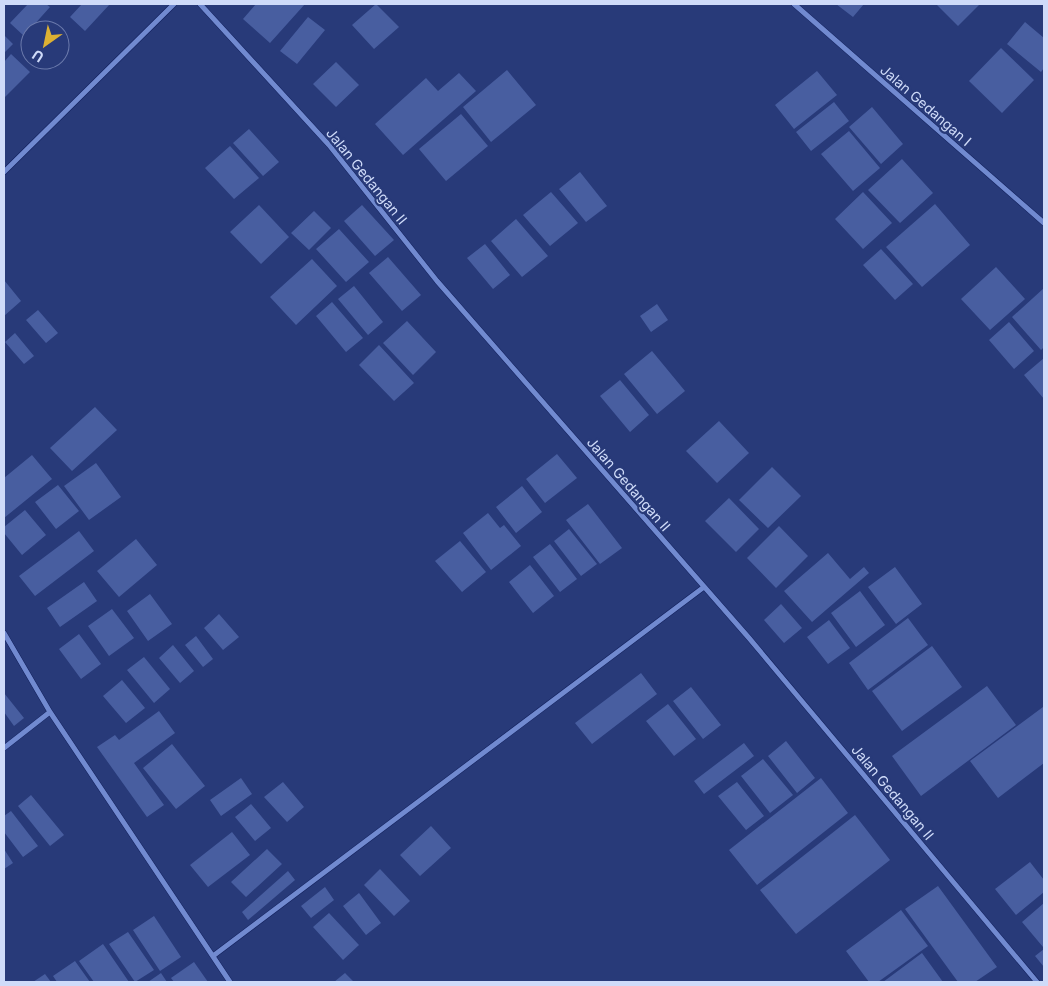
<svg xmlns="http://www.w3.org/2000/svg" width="1048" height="986" viewBox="0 0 1048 986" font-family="Inter,sans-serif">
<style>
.building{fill:#485ea0}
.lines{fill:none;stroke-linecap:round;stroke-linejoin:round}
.minor-casing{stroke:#111f5b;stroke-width:6}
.minor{stroke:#718ad0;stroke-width:5}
.labels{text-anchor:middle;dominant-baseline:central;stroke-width:4.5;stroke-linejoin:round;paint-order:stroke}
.street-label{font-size:14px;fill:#cfdbf9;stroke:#283a79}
</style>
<rect width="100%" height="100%" fill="#283a79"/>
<path class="building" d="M 28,4 L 46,4 L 50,7 L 24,36 L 10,23 Z
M 82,4 L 110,4 L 85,31 L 70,17 Z
M 256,4 L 305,4 L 270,43 L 243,19 Z
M 376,4 L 399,27 L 374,49 L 352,25 Z
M 836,4 L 864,4 L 853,17 Z
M 936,4 L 980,4 L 958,26 Z
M 308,17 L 325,30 L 297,64 L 280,51 Z
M 1025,22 L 1044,38 L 1044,68 L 1041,72 L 1007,44 Z
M 4,35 L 13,44 L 4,53 Z
M 1001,48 L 1034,80 L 1002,113 L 969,81 Z
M 11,54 L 30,72 L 4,98 L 4,62 Z
M 336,62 L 359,85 L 336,107 L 313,84 Z
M 507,70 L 536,105 L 491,142 L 463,107 Z
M 817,71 L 837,95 L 794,129 L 775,105 Z
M 459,73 L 476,91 L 403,155 L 375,124 L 426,78 L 438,91 Z
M 834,102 L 849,121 L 811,151 L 796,132 Z
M 872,107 L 903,144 L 881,164 L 849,127 Z
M 461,114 L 488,146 L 446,181 L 419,149 Z
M 249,129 L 279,162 L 263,176 L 233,143 Z
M 849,131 L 880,168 L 853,191 L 821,154 Z
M 230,146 L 259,178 L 234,199 L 205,168 Z
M 902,159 L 933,193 L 900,223 L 868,190 Z
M 580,172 L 607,206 L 586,222 L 559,189 Z
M 551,192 L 578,223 L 550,246 L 523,215 Z
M 863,192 L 892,223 L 863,249 L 835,219 Z
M 935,204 L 970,245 L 922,287 L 886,247 Z
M 259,205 L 289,237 L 261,264 L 230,232 Z
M 362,205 L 394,240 L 375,256 L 344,221 Z
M 314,211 L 331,228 L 309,250 L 291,233 Z
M 516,219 L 548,256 L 522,277 L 491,241 Z
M 339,229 L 369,262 L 346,282 L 316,249 Z
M 485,244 L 510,275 L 493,289 L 467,258 Z
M 881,249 L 913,284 L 895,300 L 863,265 Z
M 388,257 L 421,295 L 402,311 L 369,273 Z
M 312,259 L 337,286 L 296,325 L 270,297 Z
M 996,267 L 1025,299 L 990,330 L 961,299 Z
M 4,280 L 21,301 L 4,316 Z
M 354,286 L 383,322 L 368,335 L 338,299 Z
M 1044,288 L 1044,347 L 1041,350 L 1012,317 Z
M 332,302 L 363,338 L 346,352 L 316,316 Z
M 657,304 L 668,320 L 651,332 L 640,316 Z
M 38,310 L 58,333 L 46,343 L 26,320 Z
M 407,321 L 436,352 L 413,375 L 383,343 Z
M 1009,322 L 1034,351 L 1014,369 L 989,340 Z
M 15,333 L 34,356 L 24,364 L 5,342 Z
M 379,345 L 414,383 L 394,401 L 359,365 Z
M 652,351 L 685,391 L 657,414 L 624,374 Z
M 1044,358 L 1044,399 L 1024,375 Z
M 620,380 L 649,415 L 630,432 L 600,396 Z
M 95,407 L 117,430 L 72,471 L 50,448 Z
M 719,421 L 749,453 L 717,483 L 686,451 Z
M 557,454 L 577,478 L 545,503 L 526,479 Z
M 32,455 L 52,479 L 4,518 L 4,478 Z
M 96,463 L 121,497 L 89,520 L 64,486 Z
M 772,467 L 801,496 L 768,528 L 739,500 Z
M 58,485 L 79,511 L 56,529 L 35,502 Z
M 522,486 L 542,512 L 516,533 L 496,507 Z
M 729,498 L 759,529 L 736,552 L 705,521 Z
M 588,504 L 622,548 L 600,564 L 566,520 Z
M 25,510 L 46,535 L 22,555 L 4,533 L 4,527 Z
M 488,513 L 500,528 L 504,525 L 521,546 L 491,570 L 463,533 Z
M 779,526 L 808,556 L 776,588 L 747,558 Z
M 569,529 L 597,564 L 581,576 L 554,541 Z
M 79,531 L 94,551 L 35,596 L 19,576 Z
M 136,539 L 157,565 L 119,597 L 97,571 Z
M 460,541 L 486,572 L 462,592 L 435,561 Z
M 550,544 L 577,579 L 560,592 L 533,557 Z
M 828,553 L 850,579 L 864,567 L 869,573 L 812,622 L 784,591 Z
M 530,565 L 554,596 L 533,613 L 509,582 Z
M 895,567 L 922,604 L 896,624 L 868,587 Z
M 84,582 L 97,601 L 60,627 L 47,608 Z
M 860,591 L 885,625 L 856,647 L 831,613 Z
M 150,594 L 172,624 L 148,641 L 127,611 Z
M 781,604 L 802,628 L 784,643 L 764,620 Z
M 112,609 L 134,638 L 109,656 L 88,626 Z
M 219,614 L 239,637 L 223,650 L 204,628 Z
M 908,618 L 928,645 L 868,690 L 849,663 Z
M 829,620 L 850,648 L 828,664 L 807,637 Z
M 79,634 L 101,664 L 81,679 L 59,649 Z
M 196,636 L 213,659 L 203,667 L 185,645 Z
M 173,645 L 194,671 L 180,683 L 159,658 Z
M 932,646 L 962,687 L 902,731 L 872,691 Z
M 144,657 L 170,689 L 154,703 L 127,670 Z
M 641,673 L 657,694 L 592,744 L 575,723 Z
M 122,680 L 145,708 L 126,723 L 103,696 Z
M 987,686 L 1016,725 L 921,796 L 892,756 Z
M 691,687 L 721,725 L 703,739 L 673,701 Z
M 4,693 L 24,718 L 14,726 L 4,712 Z
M 668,704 L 696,739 L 674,756 L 646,721 Z
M 1043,707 L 1044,763 L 998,798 L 970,761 Z
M 159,711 L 175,733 L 134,763 L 164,805 L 147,817 L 97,747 L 115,735 L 119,740 Z
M 786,741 L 815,778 L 797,793 L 768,756 Z
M 744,743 L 754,756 L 704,794 L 694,781 Z
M 172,744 L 205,786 L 176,809 L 143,768 Z
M 763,759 L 793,795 L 770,813 L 741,776 Z
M 241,778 L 252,794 L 221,816 L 210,800 Z
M 821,778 L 848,813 L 757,885 L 729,850 Z
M 283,782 L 304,807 L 287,822 L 264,797 Z
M 737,782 L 764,816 L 746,830 L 718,796 Z
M 31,795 L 64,835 L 50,846 L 18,806 Z
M 251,804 L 271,828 L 255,841 L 235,817 Z
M 11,811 L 38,846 L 23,857 L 4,832 L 4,816 Z
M 855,815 L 890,860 L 796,934 L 760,890 Z
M 431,826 L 451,848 L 420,876 L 400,855 Z
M 232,832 L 250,855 L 208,887 L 190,865 Z
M 4,849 L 13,863 L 4,869 Z
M 267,849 L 282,864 L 246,897 L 231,882 Z
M 1030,862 L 1044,880 L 1044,892 L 1016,915 L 995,889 Z
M 380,869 L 410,901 L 394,916 L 364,885 Z
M 288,871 L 295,880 L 248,920 L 242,912 Z
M 938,886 L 997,967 L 975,982 L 958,982 L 905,909 Z
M 325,887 L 334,900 L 311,918 L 301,906 Z
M 359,893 L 381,923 L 366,935 L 343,906 Z
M 1044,903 L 1044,946 L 1043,947 L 1022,922 Z
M 901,910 L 928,946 L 878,982 L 869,982 L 846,951 Z
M 329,913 L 359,945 L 343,960 L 313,927 Z
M 154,916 L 181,957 L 160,971 L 133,930 Z
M 128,932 L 154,970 L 135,982 L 109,944 Z
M 103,944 L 129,982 L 94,982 L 79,961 Z
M 1044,949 L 1044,967 L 1035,956 Z
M 922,953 L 943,982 L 883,982 Z
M 75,961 L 90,982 L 57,982 L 53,976 Z
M 194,962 L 208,982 L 174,982 L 171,978 Z
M 161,973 L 167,982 L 148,982 Z
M 345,973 L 354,982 L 334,982 Z
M 45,974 L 51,982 L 33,982 Z"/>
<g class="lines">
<defs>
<path id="minor" d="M 200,4 L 329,145 L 437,281 L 749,638 L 1037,982
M 794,4 L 1044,223
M 4,172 L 174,4
M 4,633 L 50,712 L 230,982
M 4,748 L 50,712
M 213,956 L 704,587"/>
</defs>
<use href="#minor" class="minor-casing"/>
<use href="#minor" class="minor"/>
</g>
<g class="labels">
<g class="street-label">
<text transform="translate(926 105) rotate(41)">Jalan Gedangan I</text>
<text transform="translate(367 176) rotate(51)">Jalan Gedangan II</text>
<text transform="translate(629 484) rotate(49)">Jalan Gedangan II</text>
<text transform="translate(893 792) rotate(50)">Jalan Gedangan II</text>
</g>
</g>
<rect width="1048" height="986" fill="none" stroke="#cfdbf9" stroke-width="10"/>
<g transform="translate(45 45) rotate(213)"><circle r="24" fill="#283a79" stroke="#6b7aac"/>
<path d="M0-4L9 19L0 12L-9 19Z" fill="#ddb133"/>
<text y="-8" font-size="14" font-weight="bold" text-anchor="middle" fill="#cfdbf9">U</text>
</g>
</svg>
